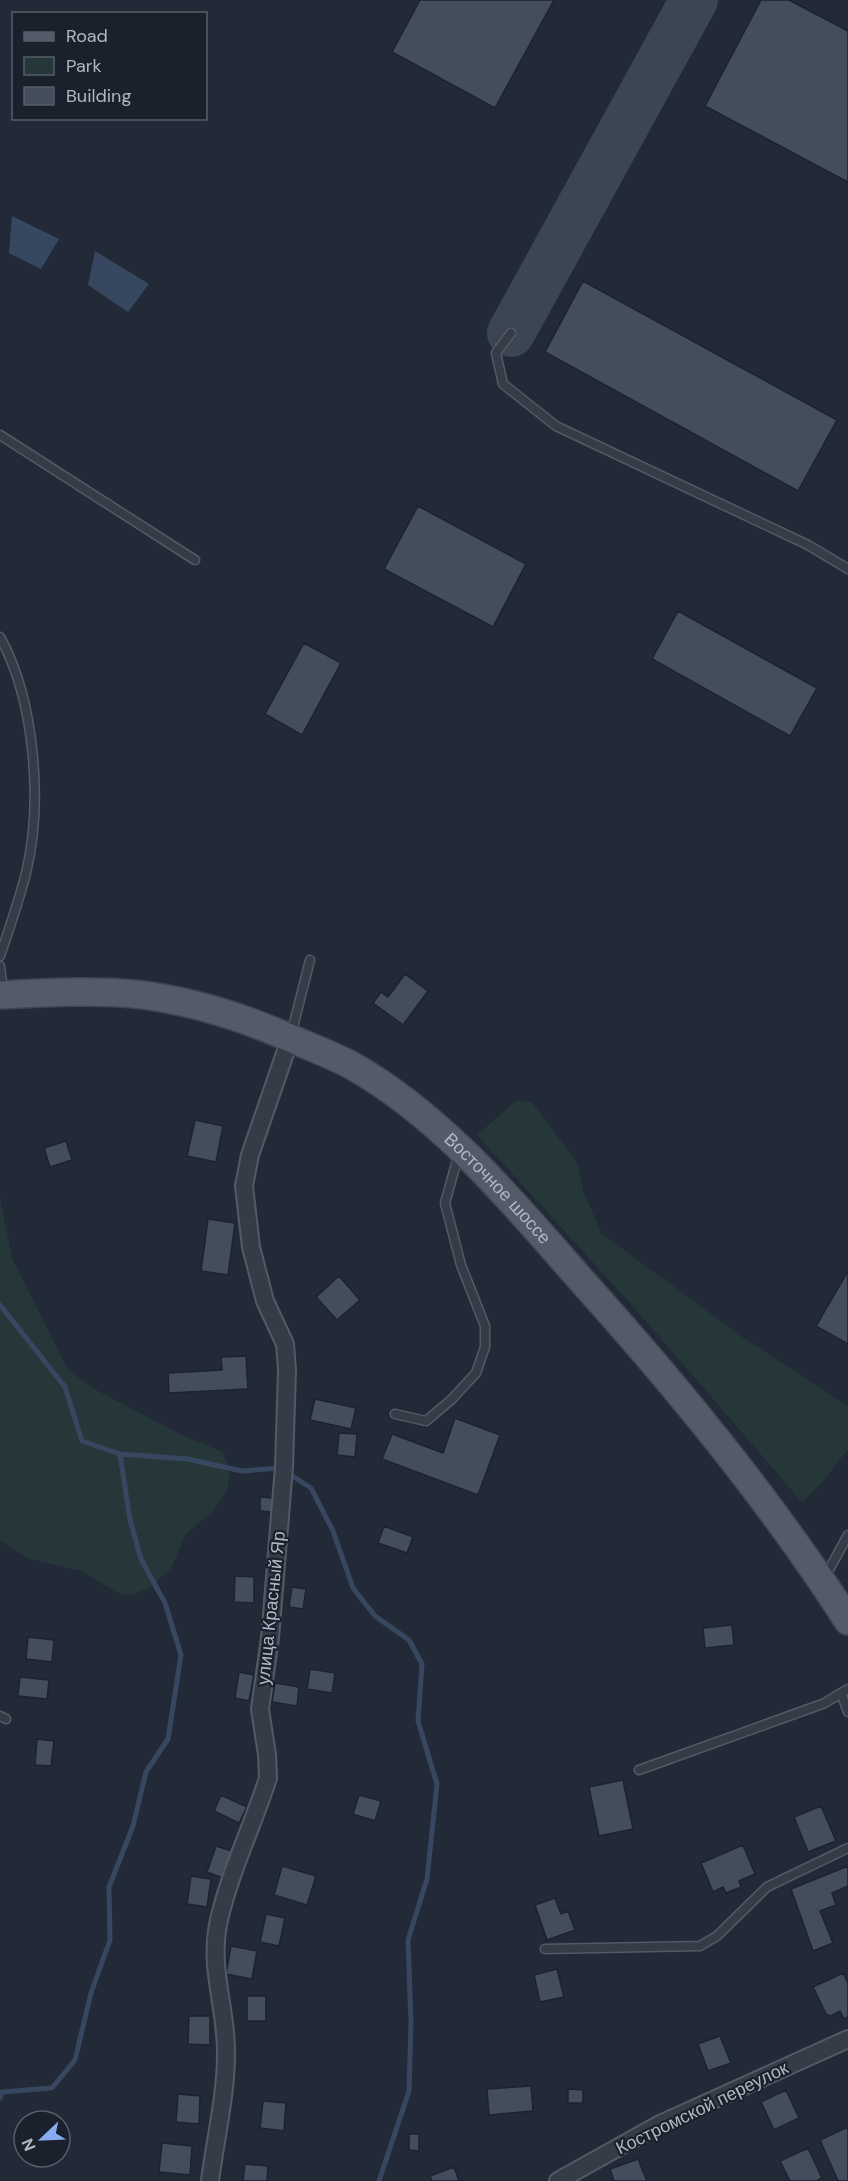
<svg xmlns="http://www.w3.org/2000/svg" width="848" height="2181" viewBox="0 0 848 2181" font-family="'DM Sans',sans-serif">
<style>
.green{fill:#253739}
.water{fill:#384760}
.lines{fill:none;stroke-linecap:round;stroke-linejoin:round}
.stream{stroke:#384760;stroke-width:5}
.taxiway{stroke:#3c4552;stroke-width:48}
.building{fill:#434d5c;stroke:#1d232e;stroke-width:1.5}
.lane-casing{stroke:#535a65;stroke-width:11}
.street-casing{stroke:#535a65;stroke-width:20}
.primary-casing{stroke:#3f4551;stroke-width:30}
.lane{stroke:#353c48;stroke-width:8}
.street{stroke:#353c48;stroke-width:16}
.primary{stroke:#535b68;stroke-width:27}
.labels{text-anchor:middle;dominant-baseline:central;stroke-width:4.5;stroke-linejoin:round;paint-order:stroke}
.street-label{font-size:18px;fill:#b0b7c4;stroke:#1b212c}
</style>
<rect width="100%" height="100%" fill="#222a37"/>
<path class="green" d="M 517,1100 L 532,1102 L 578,1164 L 583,1190 L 601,1233 L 742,1337 L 848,1406 L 848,1449 L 821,1484 L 802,1502 L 631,1304 L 477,1135 Z
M 0,1198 L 12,1258 L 68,1370 L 98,1391 L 184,1436 L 223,1452 L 230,1473 L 227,1490 L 214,1510 L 185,1535 L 171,1569 L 149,1588 L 131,1595 L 120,1594 L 81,1571 L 28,1558 L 0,1540 Z"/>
<path class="water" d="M 12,216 L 59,239 L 41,269 L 9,253 Z
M 95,251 L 149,284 L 128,312 L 88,285 Z"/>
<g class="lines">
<path class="stream" d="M 0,1305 L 65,1387 L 82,1441 L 120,1454 L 130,1520 L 141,1559 L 165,1603 L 181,1655 L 168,1739 L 146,1772 L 133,1826 L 109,1887 L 110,1940 L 91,1993 L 75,2060 L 52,2088 L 2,2092 L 0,2098
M 120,1454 L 187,1459 L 242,1471 L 280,1468 L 311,1488 L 333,1531 L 353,1588 L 375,1616 L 409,1640 L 422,1664 L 418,1721 L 437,1784 L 427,1879 L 408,1940 L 411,2022 L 409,2091 L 379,2181"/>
<path class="taxiway" d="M 511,333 L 694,0"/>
</g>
<path class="building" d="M 420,0 L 554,0 L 495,108 L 392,52 Z
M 761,0 L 789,0 L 848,31 L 848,182 L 705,106 Z
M 583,281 L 837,420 L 798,491 L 545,352 Z
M 418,506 L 526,564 L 493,627 L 384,569 Z
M 678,611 L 817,688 L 790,736 L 652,659 Z
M 304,643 L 341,663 L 302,735 L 265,714 Z
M 405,974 L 428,991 L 403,1025 L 373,1003 L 381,992 L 388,997 Z
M 195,1120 L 223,1126 L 216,1162 L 187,1156 Z
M 66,1141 L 72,1160 L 50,1167 L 44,1148 Z
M 208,1219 L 235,1223 L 228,1275 L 201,1271 Z
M 848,1271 L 848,1344 L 816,1326 Z
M 339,1276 L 360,1300 L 337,1320 L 316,1297 Z
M 246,1356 L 248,1389 L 169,1393 L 168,1373 L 222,1370 L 221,1357 Z
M 315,1399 L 356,1408 L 351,1429 L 310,1420 Z
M 455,1418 L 500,1435 L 478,1495 L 382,1459 L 392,1434 L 443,1453 Z
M 339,1433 L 357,1434 L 355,1457 L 337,1455 Z
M 260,1497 L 272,1498 L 272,1512 L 260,1511 Z
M 384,1526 L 413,1537 L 407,1553 L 378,1543 Z
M 235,1576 L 254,1577 L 254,1603 L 234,1602 Z
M 292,1587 L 306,1589 L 303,1609 L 289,1607 Z
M 732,1625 L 734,1645 L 705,1648 L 703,1628 Z
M 28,1637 L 54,1640 L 52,1662 L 26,1659 Z
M 310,1669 L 335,1673 L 332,1693 L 307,1689 Z
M 239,1672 L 254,1675 L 249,1701 L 235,1698 Z
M 20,1677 L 49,1680 L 47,1699 L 18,1696 Z
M 275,1683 L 299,1687 L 297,1706 L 272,1702 Z
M 37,1739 L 54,1741 L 51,1766 L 35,1765 Z
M 623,1780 L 633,1829 L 599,1836 L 589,1787 Z
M 221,1795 L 247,1807 L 239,1823 L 214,1811 Z
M 359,1795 L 381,1801 L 375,1821 L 353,1814 Z
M 821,1806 L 836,1841 L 808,1852 L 794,1817 Z
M 743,1845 L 755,1874 L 739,1881 L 741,1887 L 726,1893 L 723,1887 L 713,1892 L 701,1863 Z
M 216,1846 L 235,1852 L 225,1879 L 207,1872 Z
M 282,1866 L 316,1876 L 307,1905 L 274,1895 Z
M 848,1866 L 848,1886 L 832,1893 L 836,1905 L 820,1911 L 833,1943 L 813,1951 L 791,1889 Z
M 191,1876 L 211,1879 L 207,1907 L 187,1904 Z
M 555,1898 L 561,1914 L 568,1911 L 575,1930 L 547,1940 L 535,1905 Z
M 266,1914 L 285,1918 L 279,1946 L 260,1942 Z
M 231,1946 L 257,1951 L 252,1979 L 226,1974 Z
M 557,1969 L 564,1997 L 540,2002 L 534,1975 Z
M 843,1973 L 848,1983 L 848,2017 L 844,2019 L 840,2011 L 831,2016 L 826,2014 L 813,1987 Z
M 247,1996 L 266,1996 L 266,2021 L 247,2021 Z
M 189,2016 L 210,2016 L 210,2045 L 188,2044 Z
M 720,2036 L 731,2063 L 708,2071 L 698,2044 Z
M 531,2086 L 533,2111 L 489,2115 L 487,2089 Z
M 568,2089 L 583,2090 L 583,2103 L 568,2103 Z
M 786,2090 L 799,2118 L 774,2130 L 761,2102 Z
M 178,2094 L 200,2096 L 199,2124 L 176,2122 Z
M 263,2101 L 286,2103 L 284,2131 L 260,2128 Z
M 848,2127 L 848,2181 L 838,2181 L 820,2140 Z
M 409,2134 L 419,2134 L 419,2151 L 409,2150 Z
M 162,2143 L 192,2146 L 190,2175 L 159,2172 Z
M 808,2148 L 822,2178 L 816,2181 L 790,2181 L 780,2161 Z
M 638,2159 L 647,2181 L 614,2181 L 610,2169 Z
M 245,2164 L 268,2166 L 267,2181 L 243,2181 Z
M 454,2167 L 459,2181 L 432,2181 L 430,2176 Z"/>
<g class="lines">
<defs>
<path id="lane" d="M 511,333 L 496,353 L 503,384 L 556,426 L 808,545 L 848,569
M 0,435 L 195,560
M 0,637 C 35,701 43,803 26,873 C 19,901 9,929 0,956
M 0,966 L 3,991
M 291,1035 L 310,960
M 395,1414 L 426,1421 L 451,1400 L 476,1373 L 485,1347 L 485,1326 L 461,1265 L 445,1203 L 459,1153
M 824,1579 L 848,1535
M 841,1693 L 848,1712
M 823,1704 L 848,1689
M 0,1716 L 6,1719
M 639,1770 L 825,1703
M 545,1949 L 700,1946 L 717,1936 L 767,1887 L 848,1848"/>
<path id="street" d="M 210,2181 C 215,2141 226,2095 226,2055 C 227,2007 208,1969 219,1920 C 230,1872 253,1825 268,1778 L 267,1755 L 260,1709 L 270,1638 L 284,1467 L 287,1370 L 285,1344 L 265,1301 L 251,1247 L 244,1186 L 250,1155 L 290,1039
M 558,2181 L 660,2124 L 848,2039"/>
<g id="primary">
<path id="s1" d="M 0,995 C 44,993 90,990 134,994 C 189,1000 240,1016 290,1038 C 310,1047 332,1055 351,1065 C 450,1121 523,1215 598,1299 C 688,1400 775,1507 848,1621"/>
</g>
</defs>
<use href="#lane" class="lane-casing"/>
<use href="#street" class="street-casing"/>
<use href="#primary" class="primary-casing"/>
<use href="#lane" class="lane"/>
<use href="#street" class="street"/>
<use href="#primary" class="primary"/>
</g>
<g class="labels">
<g class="street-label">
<text stroke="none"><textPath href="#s1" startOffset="556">Восточное шоссе</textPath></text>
<text transform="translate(271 1608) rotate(-84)">улица Красный Яр</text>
<text transform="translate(702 2108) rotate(-26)">Костромской переулок</text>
</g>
</g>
<rect x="12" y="12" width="195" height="108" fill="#1b212c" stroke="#575d69" stroke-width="1.5"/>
<rect x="24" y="32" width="30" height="9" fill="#535b68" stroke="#575d69" stroke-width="1.5"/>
<text x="66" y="42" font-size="18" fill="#b0b7c4">Road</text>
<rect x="24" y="57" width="30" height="18" fill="#253739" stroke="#575d69" stroke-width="1.5"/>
<text x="66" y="72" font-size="18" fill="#b0b7c4">Park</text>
<rect x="24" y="87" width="30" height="18" fill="#434d5c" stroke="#575d69" stroke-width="1.5"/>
<text x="66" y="102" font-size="18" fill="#b0b7c4">Building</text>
<g transform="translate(42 2139) rotate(247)"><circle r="28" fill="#1b212c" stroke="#575d69" stroke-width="1.5"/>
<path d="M0-4.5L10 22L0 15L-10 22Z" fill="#87acf1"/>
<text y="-9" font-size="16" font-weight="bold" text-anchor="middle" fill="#b0b7c4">N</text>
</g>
</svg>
